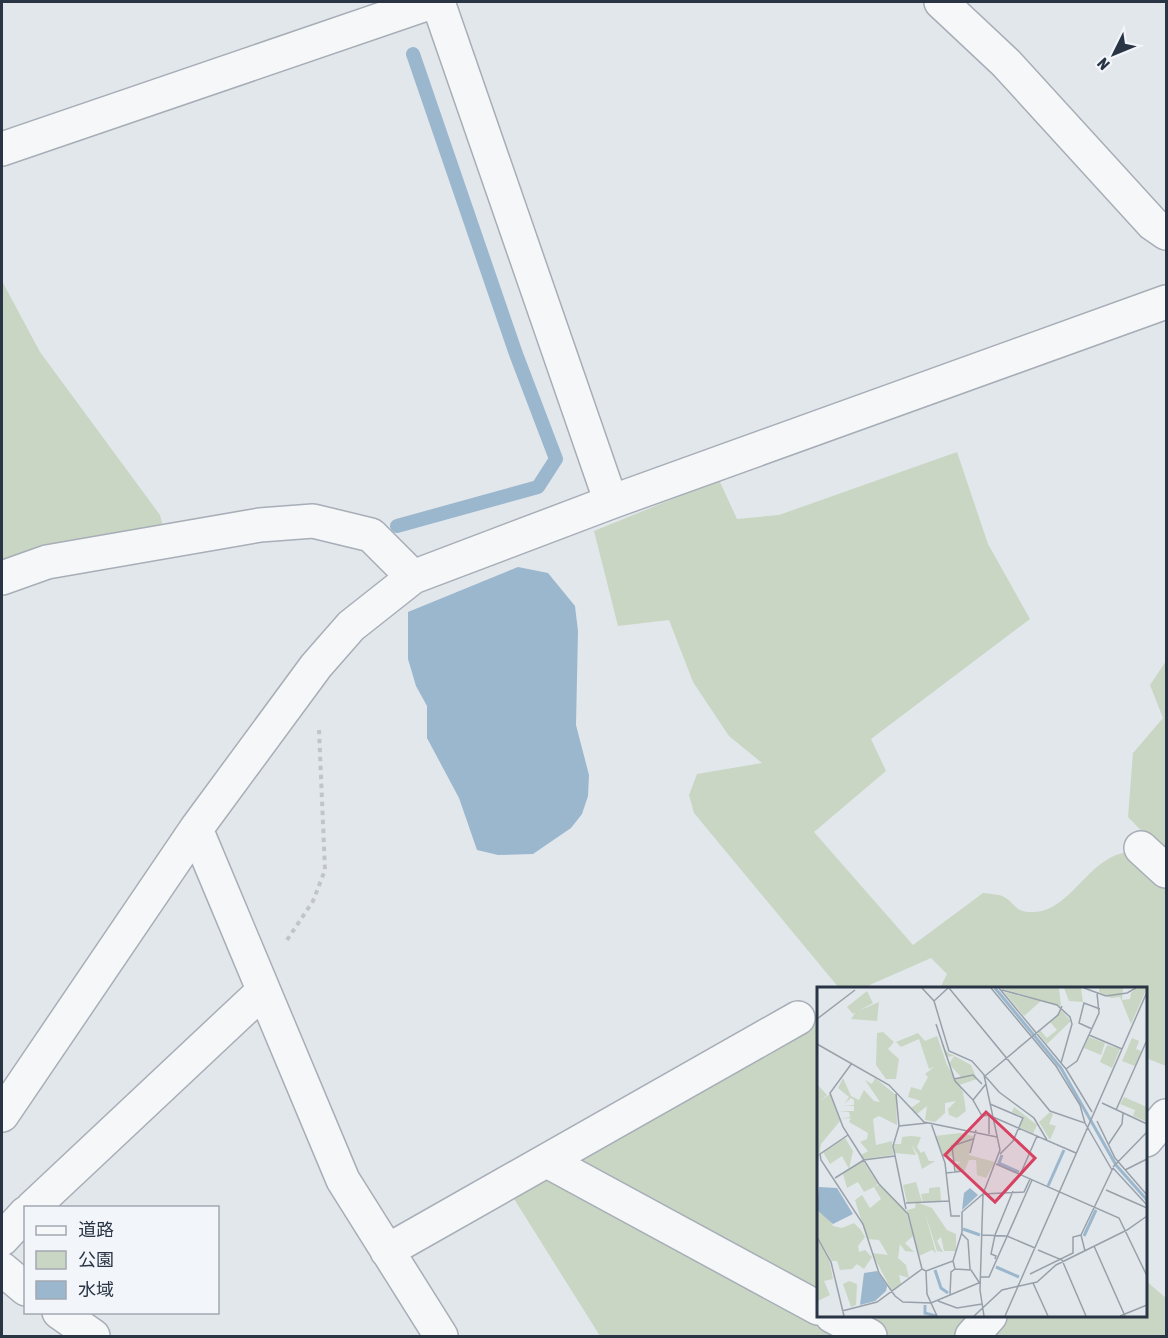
<svg xmlns="http://www.w3.org/2000/svg" width="1168" height="1338" viewBox="0 0 1168 1338" font-family="'Asap Condensed','Noto Sans JP',sans-serif">
<style>
.green{fill:#c9d6c3}
.water{fill:#9bb7ce}
.lines{fill:none;stroke-linecap:round;stroke-linejoin:round}
.stream{stroke:#9bb7ce;stroke-width:14}
.street-casing{stroke:#a7aeb7;stroke-width:36}
.path{stroke:#c1c5ca;stroke-width:4;stroke-dasharray:4.5 4.5;stroke-linecap:butt}
.street{stroke:#f6f7f9;stroke-width:33}
.inset-river{fill:none;stroke:#9bb7ce;stroke-width:3}
.inset-road{fill:none;stroke:#98a0a9;stroke-width:1.5}
.view{fill:#d74162;fill-opacity:0.15;stroke:#d74162;stroke-width:3}
.inset-edge{fill:none;stroke:#293545;stroke-width:3}
</style>
<rect width="100%" height="100%" fill="#e2e7ec"/>
<path class="green" d="M 2,281 L 40,352 L 160,515 L 164,530 L 2,564 Z
M 957,452 L 988,544 L 1030,619 L 871,739 L 886,771 L 814,832 L 913,945 L 983,893 C 989,894 997,894 1002,896 C 1016,902 1013,913 1034,912 C 1072,911 1090,853 1131,852 L 1166,884 L 1166,1066 L 1146,1058 L 1146,988 L 940,988 L 947,974 L 931,958 L 863,988 L 839,988 L 694,813 L 689,795 L 697,774 L 762,763 L 729,736 L 693,682 L 669,620 L 618,626 L 594,531 L 719,480 L 737,519 L 779,515 Z
M 1166,661 L 1166,856 L 1128,817 L 1133,753 L 1163,718 L 1150,685 Z
M 818,1013 L 818,1300 L 570,1160 Z
M 551,1171 L 849,1336 L 600,1336 L 511,1194 Z
M 1146,1281 L 1166,1298 L 1166,1336 L 984,1336 L 1002,1316 L 1146,1316 Z
M 847,1316 L 973,1316 L 954,1336 L 886,1336 Z"/>
<path class="water" d="M 518,567 L 548,573 L 575,606 L 578,631 L 576,725 L 589,775 L 588,796 L 582,814 L 571,828 L 533,854 L 498,855 L 477,850 L 459,798 L 427,738 L 427,706 L 416,686 L 408,659 L 408,612 Z"/>
<g class="lines">
<path class="stream" d="M 397,526 L 538,487 L 556,459 L 516,354 L 413,54"/>
<defs>
<path id="street" d="M 438,2 L 611,502
M 941,2 L 1006,63 L 1153,224 L 1166,233
M 2,149 L 432,2
M 2,578 L 47,562 L 260,525 L 313,521 L 371,535 L 413,577
M 196,829 L 343,1180 L 441,1336
M 1141,848 L 1166,871
M 2,1115 L 196,829 L 316,666 L 351,626 L 413,577 L 611,502 L 1166,302
M 1146,1140 L 1166,1116
M 549,1162 L 818,1308
M 32,1208 L 262,992
M 2,1239 L 26,1213
M 387,1251 L 798,1018
M 2,1269 L 26,1289
M 59,1312 L 93,1336
M 832,1316 L 870,1336
M 972,1336 L 990,1316"/>
</defs>
<use href="#street" class="street-casing"/>
<path class="path" d="M 287,940 L 313,901 L 325,870 L 319,730"/>
<use href="#street" class="street"/>
</g>
<g transform="translate(817 987)">
<rect width="330" height="330" fill="#e2e7ec"/>
<path d="M 183,1 L 242,1 L 244,19 L 186,2 ZM 247,1 L 264,1 L 266,15 L 252,14 ZM 282,1 L 319,1 L 306,1 L 305,13 L 313,12 L 314,6 L 320,1 L 330,1 L 314,37 L 303,10 L 294,11 L 282,5 ZM 50,4 L 56,16 L 36,27 L 30,20 ZM 187,5 L 224,14 L 207,29 ZM 62,15 L 60,34 L 34,32 L 39,25 ZM 244,23 L 254,34 L 230,57 L 221,46 L 223,43 L 230,51 L 240,43 L 233,35 ZM 66,45 L 77,55 L 71,62 L 82,72 L 79,92 L 69,92 L 59,78 L 60,46 ZM 101,46 L 108,54 L 120,49 L 130,78 L 146,105 L 149,124 L 140,131 L 132,128 L 131,122 L 139,114 L 128,116 L 128,126 L 118,135 L 108,133 L 110,119 L 100,127 L 94,121 L 104,114 L 91,110 L 94,100 L 104,103 L 111,90 L 108,87 L 117,80 L 112,82 L 102,52 L 84,60 L 79,55 ZM 272,50 L 288,56 L 284,68 L 267,61 ZM 315,51 L 322,54 L 319,62 L 324,64 L 318,79 L 305,74 ZM 124,56 L 130,65 L 154,78 L 160,92 L 142,98 L 138,93 L 144,90 L 132,77 L 137,69 L 129,70 ZM 290,58 L 303,62 L 295,81 L 283,75 ZM 26,91 L 34,109 L 42,113 L 47,103 L 57,114 L 63,115 L 48,93 L 55,97 L 58,91 L 79,108 L 80,138 L 62,129 L 56,132 L 59,158 L 75,154 L 76,168 L 47,172 L 44,168 L 51,164 L 43,155 L 50,152 L 51,146 L 32,135 L 34,131 L 23,132 L 33,130 L 32,125 L 21,124 L 37,124 L 37,119 L 26,119 L 37,118 L 37,113 L 34,111 L 27,117 L 32,110 L 21,101 ZM 0,97 L 10,108 L 3,114 L 13,107 L 23,134 L 4,157 L 1,176 ZM 307,110 L 330,120 L 330,135 L 316,129 L 318,123 L 303,117 ZM 197,120 L 220,138 L 216,147 L 202,140 L 207,130 L 195,125 ZM 233,125 L 236,127 L 232,137 L 239,139 L 233,153 L 222,135 ZM 143,146 L 156,149 L 152,168 L 178,175 L 169,191 L 160,188 L 159,173 L 152,173 L 148,183 L 139,185 L 139,178 L 144,175 L 137,174 L 135,158 L 136,169 L 126,170 L 118,149 ZM 94,149 L 104,150 L 100,160 L 104,166 L 107,164 L 112,174 L 118,174 L 105,182 L 101,168 L 94,157 L 99,168 L 78,166 L 77,157 L 84,157 L 85,150 ZM 28,151 L 36,164 L 32,182 L 25,169 L 13,177 L 6,165 ZM 46,174 L 61,197 L 58,199 L 62,198 L 89,225 L 96,249 L 88,256 L 97,265 L 88,264 L 83,257 L 81,271 L 89,278 L 92,291 L 82,288 L 84,297 L 75,304 L 55,266 L 71,268 L 62,253 L 50,252 L 38,213 L 45,208 L 53,221 L 64,212 L 57,200 L 47,205 L 41,195 L 30,201 L 26,187 ZM 99,195 L 105,215 L 90,215 L 86,198 ZM 123,200 L 124,214 L 106,215 L 104,207 L 112,206 L 112,201 ZM 99,215 L 115,221 L 130,243 L 139,247 L 139,264 L 127,264 L 124,250 L 120,254 L 126,265 L 120,264 L 108,226 L 119,266 L 115,263 L 102,269 L 90,223 L 98,221 ZM 0,223 L 13,232 L 16,239 L 25,241 L 37,236 L 44,243 L 48,250 L 41,259 L 42,265 L 48,263 L 55,270 L 47,282 L 40,277 L 35,282 L 23,283 L 20,274 L 15,274 L 0,249 ZM 0,251 L 12,271 L 16,292 L 7,294 L 13,308 L 1,314 ZM 32,294 L 40,297 L 39,318 L 34,320 L 26,297 Z" fill="#c9d6c3"/>
<path d="M 2,200 L 20,201 L 36,227 L 16,237 L 0,223 ZM 153,201 L 161,208 L 145,223 L 147,206 ZM 60,284 L 70,299 L 69,304 L 58,314 L 43,318 L 47,286 Z" fill="#9bb7ce"/>
<path class="inset-river" d="M 178,1 L 244,81 L 299,178 L 330,213M 185,168 L 182,176 L 202,185M 231,199 L 247,163M 146,242 L 163,248M 267,249 L 279,223M 179,280 L 202,290M 118,283 L 124,301 L 131,306M 108,318 L 108,326 L 119,329"/>
<path class="inset-road" d="M 105,1 L 117,14 L 132,64 L 155,74 L 182,105 L 217,131 L 230,153M 132,1 L 233,124 L 268,136 L 295,183M 174,1 L 239,79 L 263,118 L 268,136M 182,1 L 249,82 L 275,125M 267,1 L 289,9 L 310,6 L 319,1M 185,3 L 240,18 L 253,30 L 255,37 L 244,76M 117,14 L 131,1M 0,32 L 38,3M 119,37 L 138,94 L 156,113M 275,42 L 262,36 L 267,16 L 283,22M 272,48 L 305,62M 0,57 L 72,98 L 107,135 L 180,150M 35,76 L 13,106 L 26,140 L 62,197 L 91,227 L 105,282 L 109,284 L 110,307 L 120,329M 249,82 L 260,74 L 282,26 L 280,6M 168,89 L 241,28 L 245,19M 137,92 L 156,88 L 165,97M 169,97 L 156,113 L 165,129 L 172,128 L 172,147M 79,107 L 82,139 L 76,159 L 89,222M 285,116 L 330,137M 173,117 L 206,131 L 196,154 L 183,167M 299,123 L 330,53M 176,130 L 259,166M 280,134 L 298,171 L 330,208M 114,136 L 128,176 L 134,229 L 143,229M 82,139 L 110,136M 31,148 L 3,167 L 4,173 L 46,237 L 62,286 L 78,309 L 86,315 L 114,316 L 164,295M 291,158 L 305,137 L 306,126M 153,166 L 159,143M 46,173 L 78,169M 179,177 L 302,231 L 330,289M 296,180 L 330,145M 296,181 L 330,218M 308,183 L 330,172M 138,185 L 135,159 L 156,152M 129,186 L 147,184M 203,188 L 220,149M 18,191 L 47,173M 289,203 L 330,221M 89,216 L 132,214M 145,247 L 151,253 L 153,282M 165,248 L 190,249 L 218,261M 0,250 L 14,275 L 27,329M 277,259 L 308,329M 221,263 L 245,273 L 269,329M 268,264 L 264,248 L 296,181M 178,272 L 179,269 L 174,267 L 178,248 L 196,204M 136,274 L 138,282 L 154,283 L 162,295M 109,284 L 136,274 L 145,245 L 145,225 L 166,207 L 207,205 L 213,192M 213,287 L 256,266 L 256,250 L 264,248M 164,290 L 172,290 L 215,193M 216,296 L 231,329M 133,308 L 134,285 L 138,282M 121,314 L 140,321 L 165,317M 25,324 L 60,315 L 105,282M 157,329 L 185,303 L 220,295 L 239,278 L 310,243 L 330,229M 167,329 L 163,303 L 166,207 L 183,163 L 167,88M 188,329 L 330,5M 303,329 L 330,318"/>
<path class="view" d="M 169,125 L 218,171 L 178,215 L 128,168 Z"/>
<rect width="330" height="330" class="inset-edge"/>
</g>
<rect width="1168" height="1338" fill="none" stroke="#293545" stroke-width="6"/>
<rect x="24" y="1206" width="195" height="108" fill="#f2f5f9" stroke="#a2a8b1" stroke-width="1.5"/>
<rect x="36" y="1226" width="30" height="9" fill="#f6f7f9" stroke="#a2a8b1" stroke-width="1.5"/>
<text x="78" y="1236" font-size="18" fill="#293545">道路</text>
<rect x="36" y="1251" width="30" height="18" fill="#c9d6c3" stroke="#a2a8b1" stroke-width="1.5"/>
<text x="78" y="1266" font-size="18" fill="#293545">公園</text>
<rect x="36" y="1281" width="30" height="18" fill="#9bb7ce" stroke="#a2a8b1" stroke-width="1.5"/>
<text x="78" y="1296" font-size="18" fill="#293545">水域</text>
<g transform="translate(1114 54) rotate(227)" stroke="#f2f5f9" stroke-width="4.5" paint-order="stroke">
<path d="M0-4.5L10 22L0 15L-10 22Z" fill="#293545"/>
<text y="-9" font-size="16" font-weight="bold" text-anchor="middle" fill="#293545">N</text>
</g>
</svg>
